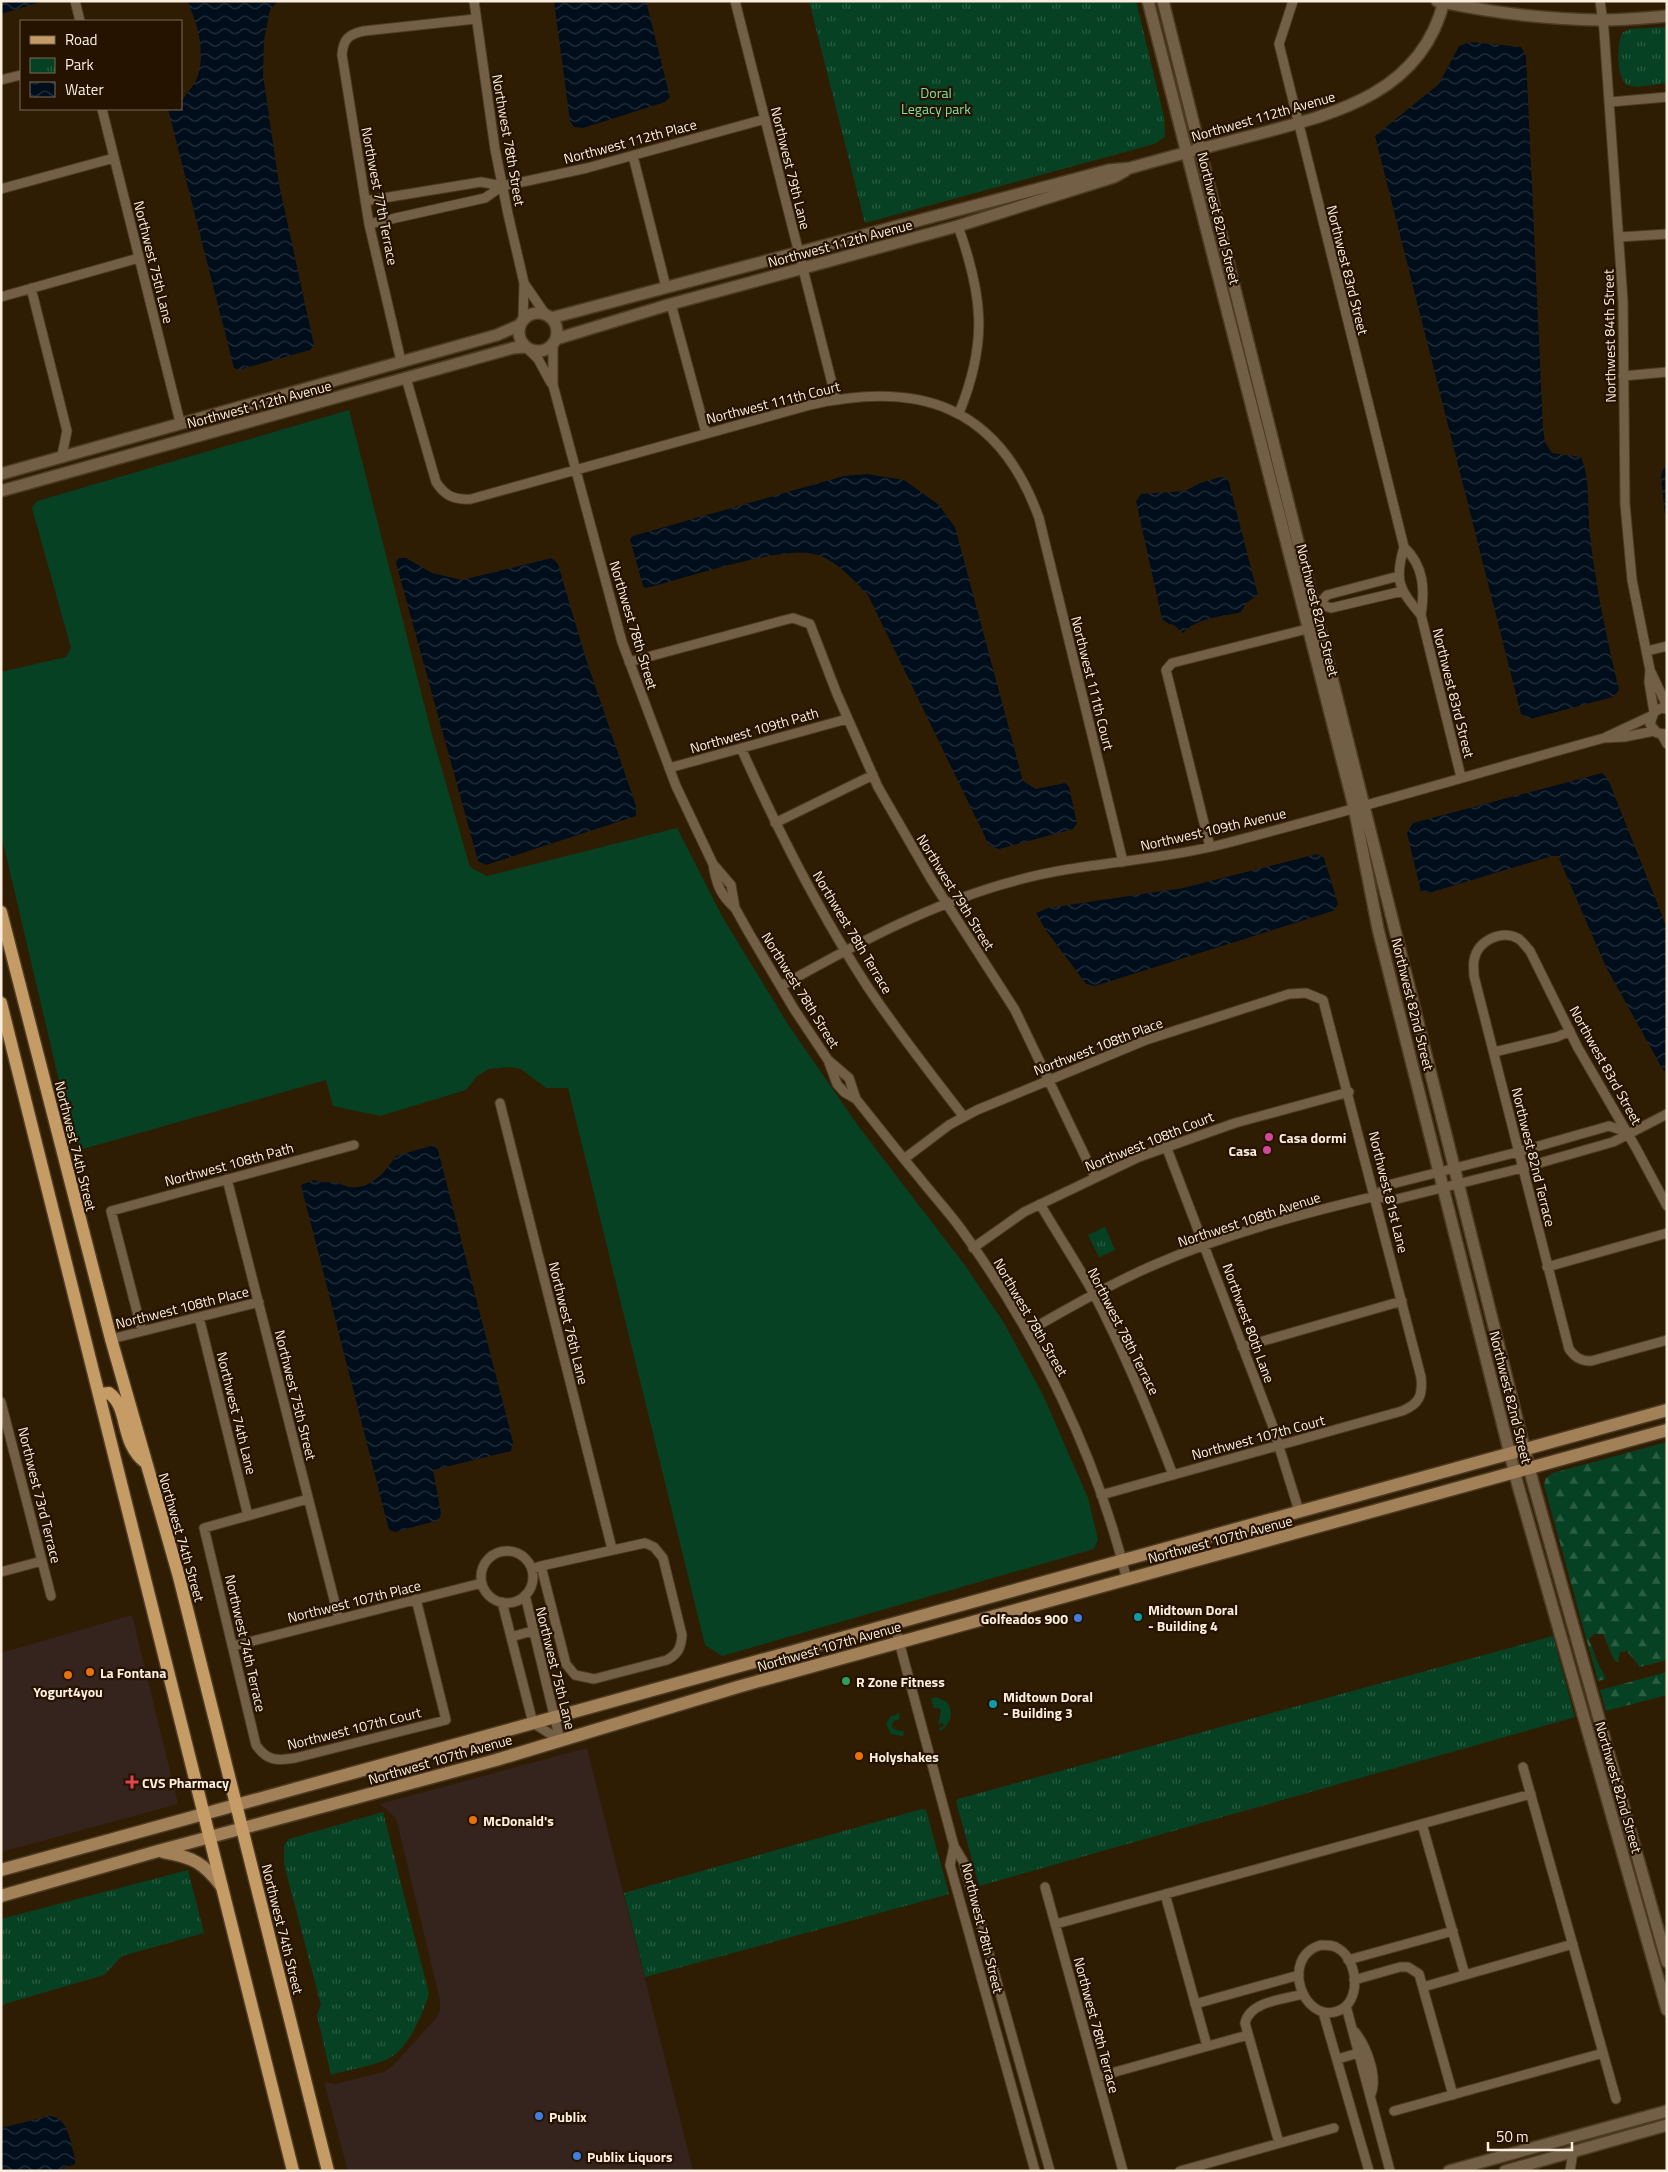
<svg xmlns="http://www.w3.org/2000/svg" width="1668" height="2172" viewBox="0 0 1668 2172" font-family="'Titillium Web',sans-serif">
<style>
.commercial{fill:#35231d}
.grass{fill:#064123}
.forest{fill:url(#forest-firs)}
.park{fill:url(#park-tufts)}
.water{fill:url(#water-waves)}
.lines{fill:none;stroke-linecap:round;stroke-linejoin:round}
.minor-casing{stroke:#4c3a22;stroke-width:11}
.tertiary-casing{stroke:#4c3a22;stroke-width:14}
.secondary-casing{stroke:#4c3a22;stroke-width:15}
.primary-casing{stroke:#4c3a22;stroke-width:15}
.minor{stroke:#735f45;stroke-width:9}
.tertiary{stroke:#735f45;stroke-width:11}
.secondary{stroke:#a28158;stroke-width:12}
.primary{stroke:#c69c66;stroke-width:12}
.hotel-dot{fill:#d1479c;stroke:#251300;stroke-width:2}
.culture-dot{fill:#0f9aa8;stroke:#251300;stroke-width:2}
.shop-dot{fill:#3f7fe0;stroke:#251300;stroke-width:2}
.food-dot{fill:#e8710a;stroke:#251300;stroke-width:2}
.leisure-dot{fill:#2e9e5b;stroke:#251300;stroke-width:2}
.health-dot{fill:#e0444e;stroke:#251300;stroke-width:2}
.labels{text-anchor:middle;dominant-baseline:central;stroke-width:4.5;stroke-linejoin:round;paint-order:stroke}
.park-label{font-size:14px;fill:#7be0a1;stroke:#251300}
.street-label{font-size:14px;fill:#fbeedf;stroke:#251300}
.poi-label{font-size:14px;font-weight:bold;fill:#fbeedf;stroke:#251300;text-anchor:start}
</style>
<defs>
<pattern id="forest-firs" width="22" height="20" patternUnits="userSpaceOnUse" patternTransform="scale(1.25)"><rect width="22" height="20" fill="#064123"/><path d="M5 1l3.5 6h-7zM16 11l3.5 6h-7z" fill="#2b5d42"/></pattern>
<pattern id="park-tufts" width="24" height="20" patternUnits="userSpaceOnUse" patternTransform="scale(1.25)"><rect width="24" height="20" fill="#064123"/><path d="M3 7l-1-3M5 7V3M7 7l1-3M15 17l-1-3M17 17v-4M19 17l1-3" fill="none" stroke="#2b5d42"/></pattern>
<pattern id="water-waves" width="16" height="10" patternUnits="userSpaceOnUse" patternTransform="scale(1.25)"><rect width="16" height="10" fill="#000e1c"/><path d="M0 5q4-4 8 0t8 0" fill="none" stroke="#26313d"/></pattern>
</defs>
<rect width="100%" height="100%" fill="#2f1d03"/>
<path class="commercial" d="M 132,1615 L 178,1804 L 1,1852 L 1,1653 Z
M 587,1748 L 693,2171 L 348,2171 L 324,2082 L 335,2084 L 383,2072 L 392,2067 L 436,2018 L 440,2010 L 440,2000 L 396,1818 L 380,1804 Z"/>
<path class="grass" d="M 349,410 L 432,735 L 470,867 L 487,876 L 677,828 L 723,918 L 789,1026 L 859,1127 L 964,1264 L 1004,1323 L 1043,1395 L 1088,1498 L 1098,1539 L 1094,1549 L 722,1656 L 705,1645 L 568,1088 L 546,1088 L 521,1069 L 510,1067 L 489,1069 L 477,1076 L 466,1090 L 380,1116 L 333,1106 L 326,1080 L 83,1149 L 73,1140 L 1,834 L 1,672 L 66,657 L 71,648 L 32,508 L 37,501 Z
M 936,1697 L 947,1702 C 954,1713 951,1725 940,1731 L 939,1728 L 944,1726 L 943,1723 L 938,1724 L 941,1711 L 939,1708 L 934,1708 L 931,1699 Z
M 899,1713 L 900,1719 L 893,1721 L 892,1727 L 896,1730 L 904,1731 L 903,1737 L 906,1737 L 891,1734 L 886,1724 L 890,1717 Z"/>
<path class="forest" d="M 1667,1442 L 1667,1660 L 1640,1667 L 1627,1651 L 1620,1652 L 1618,1663 L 1614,1660 L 1603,1634 L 1594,1634 L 1589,1639 L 1597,1661 L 1606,1679 L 1598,1681 L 1544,1485 L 1546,1478 L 1553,1473 Z
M 1667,1672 L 1667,1695 L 1606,1711 L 1600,1690 Z"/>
<path class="park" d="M 809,1 L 1136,1 L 1164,117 L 1165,137 L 1154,144 L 865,223 Z
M 1667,27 L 1667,83 L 1637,87 L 1627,85 C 1616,76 1617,46 1622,33 L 1630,29 Z
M 1105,1227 L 1115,1250 L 1099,1257 L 1088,1235 Z
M 1553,1636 L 1575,1717 L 979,1886 L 956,1801 L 958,1799 Z
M 922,1809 L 926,1810 L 949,1894 L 645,1977 L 624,1893 Z
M 383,1812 L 429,1994 C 423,2013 409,2047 391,2057 C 379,2065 346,2070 331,2075 L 317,2015 L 321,2005 L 284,1864 L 284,1845 L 289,1839 Z
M 188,1870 L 204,1933 L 122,1956 L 104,1975 L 1,2005 L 1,1919 Z"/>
<path class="water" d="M 1,1 L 44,1 L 1,14 Z
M 187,1 L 278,1 L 270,10 L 264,40 L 263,75 L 279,184 L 314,345 L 310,350 L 238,370 L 234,368 L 168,109 L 181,109 C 181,95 192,91 197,78 C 206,53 198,24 187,1 Z
M 554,1 L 646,1 L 670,97 L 665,102 L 583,128 L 574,127 L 570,121 Z
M 1470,42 L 1521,47 L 1526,56 L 1543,428 L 1545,442 L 1552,453 L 1581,457 C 1591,481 1587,510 1590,536 C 1596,588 1607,639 1619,690 L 1613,697 L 1530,719 L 1521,714 L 1375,136 L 1439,84 L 1459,46 Z
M 1667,459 L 1667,534 L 1661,476 Z
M 867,474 L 904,480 L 939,505 L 955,527 L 1023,781 L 1036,789 L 1065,783 L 1069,787 L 1077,823 L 1073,829 L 999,849 L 989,845 L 868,595 C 853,580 836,559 814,554 C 778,546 686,578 646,588 L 643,586 L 630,539 L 633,536 L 844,476 Z
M 1221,477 L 1228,479 L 1258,595 L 1246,603 L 1241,612 C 1222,617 1198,617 1183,633 L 1174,625 L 1169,624 L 1162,619 L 1136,501 L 1141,494 L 1185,491 L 1200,483 Z
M 398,558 L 406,558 L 432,573 L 462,580 L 552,558 L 558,564 L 584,653 L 636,806 L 636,816 L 486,865 L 478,861 L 396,563 Z
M 1602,773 L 1608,779 L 1667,928 L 1667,1072 L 1663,1070 L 1605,965 L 1558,856 L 1552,856 L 1432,892 L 1421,892 L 1407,833 L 1413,823 Z
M 1317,854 L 1324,858 L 1338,904 L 1333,911 L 1095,986 L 1086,984 L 1045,929 L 1036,913 L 1048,908 L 1183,888 Z
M 434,1145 L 438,1150 L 513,1442 L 511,1451 L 433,1470 L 441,1513 L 439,1520 L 395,1532 L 389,1530 L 301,1185 L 314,1180 C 323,1184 329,1181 337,1183 C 341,1184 345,1186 349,1187 C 371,1190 385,1172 396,1156 Z
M 49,2116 C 69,2117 70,2142 75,2158 L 75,2164 L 55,2171 L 1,2171 L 1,2128 Z"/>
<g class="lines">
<defs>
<path id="minor" d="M 75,1 L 80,21
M 474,1 L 495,149 L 508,214 L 524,283 L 546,315
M 735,1 L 836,399
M 1293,1 L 1279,44 L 1404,547 C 1424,566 1425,589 1421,615 L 1461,777
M 1600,1 L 1604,30 L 1623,301 L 1625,504 L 1632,580 L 1650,670 L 1649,682 L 1654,712
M 1,80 L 21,75
M 1610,102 L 1667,97
M 102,109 L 180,422
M 633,156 L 666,287
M 1,189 L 114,158
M 365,201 L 481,182 L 502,186 L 527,181 L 587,168 L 765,119
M 369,224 L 485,198 L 502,186
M 958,226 C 983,296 988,342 959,413
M 1620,237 L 1667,234
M 31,288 L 67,431 L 62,455
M 1,297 L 139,258
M 671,304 L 706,433
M 523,320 L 524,283
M 553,344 L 553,385 L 622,642 L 676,786 L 713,864 L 731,885 L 735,908 L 749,933 L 794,1009 L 828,1060 L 837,1084 L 844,1092 L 856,1099 C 877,1125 897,1151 918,1176 C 932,1194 948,1211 961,1229 C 1037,1334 1096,1454 1127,1580
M 529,350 L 538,359 L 551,383
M 401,361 L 369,224 L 342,55 C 343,39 349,34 364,31 L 475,19
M 1623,376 L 1667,372
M 406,378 L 436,482 C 445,496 454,500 471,499 L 810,405 C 920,380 999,406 1039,518 L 1123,862
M 1404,547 C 1394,581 1399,589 1421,615
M 1319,604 L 1327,595 L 1399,576
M 1309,607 L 1319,604 L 1331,608 L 1403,591
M 1647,651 L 1667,646
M 629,662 L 781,621 L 793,618 L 810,624 L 837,694 L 878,787 L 931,879 L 1015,1010 L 1095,1177
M 1650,670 L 1667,706
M 1667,709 L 1661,708 L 1654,712 L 1650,724 L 1657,733 L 1667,734
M 1662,735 L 1667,744
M 1606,737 L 1651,716
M 741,748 C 778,831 818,910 867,986 C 897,1031 931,1074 964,1117
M 669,768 L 847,719
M 775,823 L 873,775
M 1210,847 L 1166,670 L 1172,663 L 1307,629
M 713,864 C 716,883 720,895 735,908
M 781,986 C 856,944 933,902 1018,880 C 1084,862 1152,862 1219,845 C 1348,812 1476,773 1604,738 L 1624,737 L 1654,731
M 1494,1052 L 1557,1037 L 1570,1031
M 828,1060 L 849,1078 L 856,1099
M 500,1103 L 612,1549
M 1166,1146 L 1272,1424 L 1299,1511
M 904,1159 L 949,1125 L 977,1110 L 1146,1040 L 1289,994 L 1306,993 L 1323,1000 L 1421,1377 C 1423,1396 1419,1404 1402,1411 L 1101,1495
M 227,1179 L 339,1619
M 1376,1196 L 1388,1185 L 1518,1152 L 1609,1126 L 1627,1132
M 1040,1204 C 1058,1235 1078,1265 1095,1296 C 1125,1354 1150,1414 1173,1475
M 1667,1206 L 1636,1148 L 1578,1048 L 1530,951 C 1527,948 1523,942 1519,939 C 1502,929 1478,940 1474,960 C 1473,965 1474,971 1474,976 L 1569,1349 C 1575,1357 1580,1361 1591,1361 L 1667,1340
M 973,1248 L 1024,1212 L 1139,1157 L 1235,1123 L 1349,1092
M 1547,1267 L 1667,1233
M 199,1317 L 248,1516
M 142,1331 L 111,1211 L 354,1145
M 1027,1332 C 1068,1308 1110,1284 1154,1265 C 1225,1234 1301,1214 1376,1196 L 1393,1200 L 1522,1168 L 1613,1142 L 1667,1114
M 111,1339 L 259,1302
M 1242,1347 L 1402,1301
M 1,1402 L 51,1596
M 308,1499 L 204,1528 L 256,1745 C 267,1761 277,1761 295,1758 L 446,1720 L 416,1599
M481 1577a26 26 0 1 1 52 0a26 26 0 1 1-52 0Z
M 532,1569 L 541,1566 L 645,1543 L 654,1547 L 663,1558 L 682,1635 C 681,1648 678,1654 667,1660 L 594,1679 L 575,1675 L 566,1664 L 541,1566
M 1,1572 L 42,1561
M 525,1595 L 560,1740
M 502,1602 L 533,1723 L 560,1740
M 894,1623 L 954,1846 L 963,1861 L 1050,2171
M 511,1637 L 532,1631
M 233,1646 L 482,1583
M 1523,1767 L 1616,2099
M 1422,1824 L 1465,1975
M 954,1846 L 950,1865 L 1035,2171
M 1045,1887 L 1123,2171
M 1165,1894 L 1207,2046
M 1056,1924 L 1531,1794
M 1321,1945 C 1328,1945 1334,1945 1339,1949 C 1358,1961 1362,2002 1338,2011 C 1303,2024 1279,1957 1321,1945 Z
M 1348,1960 L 1453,1931
M 1354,1980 L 1400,1967 L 1408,1967 L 1419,1974 L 1453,2095
M 1423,1987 L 1573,1944
M 1195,2004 L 1299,1975
M 1346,2006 L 1390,2171
M 1323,2012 L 1369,2171
M 1355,2032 C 1367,2047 1379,2079 1370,2096
M 1338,2059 L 1358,2053
M 1097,2077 L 1248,2035
M 1394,2111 L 1603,2053
M 1279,2143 L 1245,2023 C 1250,2001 1285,1999 1303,1994
M 1180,2171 L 1334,2128
M 1570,2171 L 1573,2152"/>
<path id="tertiary" d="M 1148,1 L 1354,807 L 1378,929 L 1517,1482 L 1667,2010
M 1163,1 L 1532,1479 L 1667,1962
M 1437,1 C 1491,13 1547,19 1601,20 C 1623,20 1645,18 1667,16
M519 332a19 19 0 1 1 38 0a19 19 0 1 1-38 0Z
M 551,318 L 1109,170 L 1130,168 C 1172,156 1215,145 1258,134 C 1338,113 1422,92 1444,1
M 556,339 L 671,304 L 958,226 L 1114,177 L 1125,171
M 1,474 L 497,335 L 520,325
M 1,491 L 513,348 L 525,347
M 1449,2171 L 1667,2111
M 1505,2171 L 1667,2125"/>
<path id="secondary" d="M 163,1852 C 193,1857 204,1863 222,1887
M 1,1870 L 1667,1410
M 1,1896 L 158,1851 L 496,1760 L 741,1686 L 1667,1430"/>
<path id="primary" d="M 1,912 L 111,1339 L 179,1577 L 328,2171
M 1,1003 L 293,2171
M 101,1394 L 109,1393 C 130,1408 119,1443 146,1463"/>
</defs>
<use href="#minor" class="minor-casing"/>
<use href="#tertiary" class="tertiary-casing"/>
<use href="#secondary" class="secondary-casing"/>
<use href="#primary" class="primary-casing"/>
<use href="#minor" class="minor"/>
<use href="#tertiary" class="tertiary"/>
<use href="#secondary" class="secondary"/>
<use href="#primary" class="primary"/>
</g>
<g class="hotel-dot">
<circle cx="1269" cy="1137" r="5"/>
<circle cx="1267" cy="1150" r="5"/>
</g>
<g class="culture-dot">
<circle cx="1138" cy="1617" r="5"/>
<circle cx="993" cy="1704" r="5"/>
</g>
<g class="shop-dot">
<circle cx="1078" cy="1618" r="5"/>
<circle cx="539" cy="2116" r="5"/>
<circle cx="577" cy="2156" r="5"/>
</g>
<g class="food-dot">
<circle cx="90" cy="1672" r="5"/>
<circle cx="68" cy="1675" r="5"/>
<circle cx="859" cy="1756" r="5"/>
<circle cx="473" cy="1820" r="5"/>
</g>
<circle class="leisure-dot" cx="846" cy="1681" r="5"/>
<path class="health-dot" d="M129.5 1774.5h5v5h5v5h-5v5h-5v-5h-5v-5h5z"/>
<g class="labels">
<g class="park-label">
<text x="936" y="92">Doral<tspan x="936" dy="16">Legacy park</tspan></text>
</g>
<g class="street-label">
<text transform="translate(1263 116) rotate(-16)">Northwest 112th Avenue</text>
<text transform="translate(509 140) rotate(80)">Northwest 78th Street</text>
<text transform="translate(630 141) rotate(-15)">Northwest 112th Place</text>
<text transform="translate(791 168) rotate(76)">Northwest 79th Lane</text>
<text transform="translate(380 196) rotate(79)">Northwest 77th Terrace</text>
<text transform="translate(1219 218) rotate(76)">Northwest 82nd Street</text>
<text transform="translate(840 243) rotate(-15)">Northwest 112th Avenue</text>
<text transform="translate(154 262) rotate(76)">Northwest 75th Lane</text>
<text transform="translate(1348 270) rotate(76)">Northwest 83rd Street</text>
<text transform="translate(1609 336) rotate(-91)">Northwest 84th Street</text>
<text transform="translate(773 402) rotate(-14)">Northwest 111th Court</text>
<text transform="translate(259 404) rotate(-15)">Northwest 112th Avenue</text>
<text transform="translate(1318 610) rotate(76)">Northwest 82nd Street</text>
<text transform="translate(634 625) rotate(73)">Northwest 78th Street</text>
<text transform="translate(1093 683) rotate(76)">Northwest 111th Court</text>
<text transform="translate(1454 693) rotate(76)">Northwest 83rd Street</text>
<text transform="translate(754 730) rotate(-16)">Northwest 109th Path</text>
<text transform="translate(1213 829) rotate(-13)">Northwest 109th Avenue</text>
<text transform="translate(956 892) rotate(58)">Northwest 79th Street</text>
<text transform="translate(853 932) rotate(59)">Northwest 78th Terrace</text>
<text transform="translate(801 990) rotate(58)">Northwest 78th Street</text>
<text transform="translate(1413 1004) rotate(76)">Northwest 82nd Street</text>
<text transform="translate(1098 1046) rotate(-21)">Northwest 108th Place</text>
<text transform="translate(1606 1065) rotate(61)">Northwest 83rd Street</text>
<text transform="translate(1149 1141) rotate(-22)">Northwest 108th Court</text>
<text transform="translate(76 1146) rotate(76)">Northwest 74th Street</text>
<text transform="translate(1534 1157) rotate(76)">Northwest 82nd Terrace</text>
<text transform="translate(229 1164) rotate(-15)">Northwest 108th Path</text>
<text transform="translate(1389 1192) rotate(76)">Northwest 81st Lane</text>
<text transform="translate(1249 1219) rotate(-18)">Northwest 108th Avenue</text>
<text transform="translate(182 1307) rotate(-14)">Northwest 108th Place</text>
<text transform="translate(1031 1317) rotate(60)">Northwest 78th Street</text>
<text transform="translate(569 1323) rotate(76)">Northwest 76th Lane</text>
<text transform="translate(1249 1323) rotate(70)">Northwest 80th Lane</text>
<text transform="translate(1124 1331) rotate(63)">Northwest 78th Terrace</text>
<text transform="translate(296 1395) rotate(76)">Northwest 75th Street</text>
<text transform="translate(1511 1397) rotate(76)">Northwest 82nd Street</text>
<text transform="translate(237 1413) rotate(76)">Northwest 74th Lane</text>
<text transform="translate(1258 1437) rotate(-15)">Northwest 107th Court</text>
<text transform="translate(40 1495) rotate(76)">Northwest 73rd Terrace</text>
<text transform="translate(182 1537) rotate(74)">Northwest 74th Street</text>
<text transform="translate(1220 1539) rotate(-15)">Northwest 107th Avenue</text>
<text transform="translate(354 1601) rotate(-14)">Northwest 107th Place</text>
<text transform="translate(246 1643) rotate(77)">Northwest 74th Terrace</text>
<text transform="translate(829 1646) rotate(-16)">Northwest 107th Avenue</text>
<text transform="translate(556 1668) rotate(76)">Northwest 75th Lane</text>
<text transform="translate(354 1728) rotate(-14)">Northwest 107th Court</text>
<text transform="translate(440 1759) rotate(-16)">Northwest 107th Avenue</text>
<text transform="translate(1619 1787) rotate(74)">Northwest 82nd Street</text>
<text transform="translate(983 1928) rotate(76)">Northwest 78th Street</text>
<text transform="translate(283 1929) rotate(76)">Northwest 74th Street</text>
<text transform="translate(1097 2025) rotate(75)">Northwest 78th Terrace</text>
</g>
<g class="poi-label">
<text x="1279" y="1137">Casa dormi</text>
<text x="1257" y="1150" text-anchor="end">Casa</text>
<text x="1148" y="1609">Midtown Doral<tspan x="1148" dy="16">- Building 4</tspan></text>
<text x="1068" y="1618" text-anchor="end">Golfeados 900</text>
<text x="100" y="1672">La Fontana</text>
<text x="856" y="1681">R Zone Fitness</text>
<text x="68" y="1691" text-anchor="middle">Yogurt4you</text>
<text x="1003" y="1696">Midtown Doral<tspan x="1003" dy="16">- Building 3</tspan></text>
<text x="869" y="1756">Holyshakes</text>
<text x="142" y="1782">CVS Pharmacy</text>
<text x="483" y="1820">McDonald's</text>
<text x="549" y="2116">Publix</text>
<text x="587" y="2156">Publix Liquors</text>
</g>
</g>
<rect width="1668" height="2172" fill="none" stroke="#fbeedf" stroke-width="5"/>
<rect x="20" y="20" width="162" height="90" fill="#251300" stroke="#7b6b59"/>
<rect x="30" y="36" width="25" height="8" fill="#c69c66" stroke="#7b6b59"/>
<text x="65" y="45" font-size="15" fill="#fbeedf">Road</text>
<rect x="30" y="58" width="25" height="15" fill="url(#park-tufts)" stroke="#7b6b59"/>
<text x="65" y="70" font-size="15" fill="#fbeedf">Park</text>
<rect x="30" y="82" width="25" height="15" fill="url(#water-waves)" stroke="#7b6b59"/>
<text x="65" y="95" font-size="15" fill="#fbeedf">Water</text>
<path d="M1488 2142v8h84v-8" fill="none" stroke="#fbeedf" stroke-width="2.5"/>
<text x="1496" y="2142" font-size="15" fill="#fbeedf" stroke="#251300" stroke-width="4" paint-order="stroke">50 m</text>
</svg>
